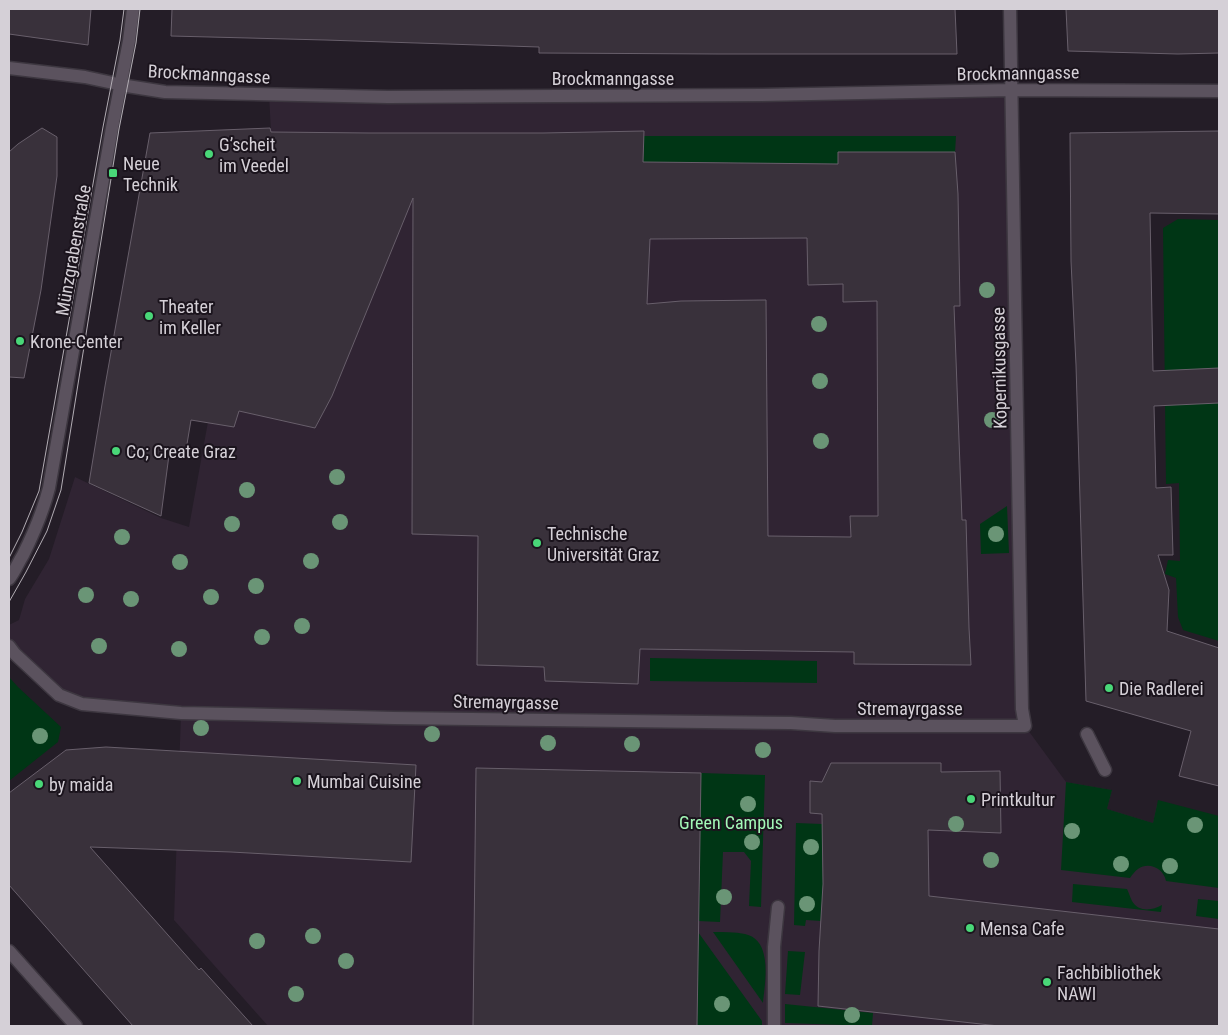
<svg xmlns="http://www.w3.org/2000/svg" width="1228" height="1035" viewBox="0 0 1228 1035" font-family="'Roboto Condensed',sans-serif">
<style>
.built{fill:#302433}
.green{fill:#003615}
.building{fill:#39313b;stroke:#685f6b;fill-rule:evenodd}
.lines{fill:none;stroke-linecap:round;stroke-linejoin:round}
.service-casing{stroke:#3d3740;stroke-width:15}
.minor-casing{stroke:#3d3740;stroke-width:15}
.tertiary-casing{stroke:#3d3740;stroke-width:15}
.secondary-casing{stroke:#3d3740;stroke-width:15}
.service{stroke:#5b525e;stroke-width:12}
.minor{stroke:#5b525e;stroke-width:12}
.tertiary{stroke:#5b525e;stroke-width:12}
.secondary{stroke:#5b525e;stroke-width:12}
.tram{stroke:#b2adb4;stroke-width:1}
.tree{fill:#6a9576}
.poi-dot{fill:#49d778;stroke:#1b141d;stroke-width:2}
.labels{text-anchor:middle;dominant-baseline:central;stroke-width:4;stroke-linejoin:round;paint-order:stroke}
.street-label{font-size:18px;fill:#d5d0d7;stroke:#1b141d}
.poi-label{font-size:18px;fill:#d5d0d7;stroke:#1b141d;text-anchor:start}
.park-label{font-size:18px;fill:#a3f8b7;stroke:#1b141d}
</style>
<rect width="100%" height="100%" fill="#241d27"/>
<path class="built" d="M 1011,90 L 1025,726 L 1066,782 L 1112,790 L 1107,809 L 1153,823 L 1157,804 L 1219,824 L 1219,1026 L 268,1026 L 174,920 L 181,713 L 59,695 L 9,646 L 9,625 L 19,620 L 25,599 L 49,559 L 75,477 L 161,518 L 189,527 L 211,405 L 273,195 L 271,132 L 269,94 Z"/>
<path class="green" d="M 644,136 L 956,136 L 955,153 L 838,153 L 838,164 L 643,162 Z
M 1178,219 L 1219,220 L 1219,641 L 1183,630 L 1178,617 L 1176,578 L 1165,574 L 1168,560 L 1180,561 L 1179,483 L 1166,484 L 1163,228 Z
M 1007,506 L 1009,553 L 981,554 L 980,524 Z
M 650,658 L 817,661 L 817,683 L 650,681 Z
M 9,677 L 18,687 L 61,727 L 58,742 L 9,781 Z
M 701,773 L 765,775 L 761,907 L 749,906 L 751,861 L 744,852 L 723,852 L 720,922 L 698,921 Z
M 1066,782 L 1112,790 L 1107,809 L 1153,823 L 1158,800 L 1219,816 L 1219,888 L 1166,881 C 1164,869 1149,861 1138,869 C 1135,871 1132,875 1130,878 L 1061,870 Z
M 796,823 L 822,824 L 823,884 L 821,921 L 806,920 L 805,926 L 794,925 Z
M 1073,884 L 1127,889 C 1129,893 1130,897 1132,901 C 1138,912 1152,911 1162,905 L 1161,912 L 1072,902 Z
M 1198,899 L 1219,901 L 1219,919 L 1196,916 Z
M 698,932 L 762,1021 L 762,1026 L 697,1026 Z
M 713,932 C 723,932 735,932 745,934 C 773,940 765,982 763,1003 Z
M 788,951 L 805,952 L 800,995 L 785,994 Z
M 785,1004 L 873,1013 L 872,1026 L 785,1023 Z"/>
<path class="building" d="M 9,9 L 91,9 L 88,45 L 9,34 Z
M 172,9 L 955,9 L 957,54 L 718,54 L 539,53 L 539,47 L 325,40 L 171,36 Z
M 1066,9 L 1219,9 L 1219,53 L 1178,54 L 1068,51 Z
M 42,128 L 57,137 L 57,176 L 41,290 L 24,378 L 9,377 L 9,152 L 18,144 Z
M 270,128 L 271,132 L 369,133 L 543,133 L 644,131 L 643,162 L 838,164 L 838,152 L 955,152 L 958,194 L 960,306 L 954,306 L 962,520 L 966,520 L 969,628 L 971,665 L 854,664 L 854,652 L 640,649 L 638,684 L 545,681 L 544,667 L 477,665 L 478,536 L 412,534 L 413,198 L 332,396 L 315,428 L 239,411 L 234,427 L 191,420 L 185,456 L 169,455 L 161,516 L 89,483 L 105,386 L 150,133 ZM 807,238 L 808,285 L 843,284 L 843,302 L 877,301 L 878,516 L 850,516 L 851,537 L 768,536 L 766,300 L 681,301 L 647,304 L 650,239 Z
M 1219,131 L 1219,214 L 1150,213 L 1153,371 L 1219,368 L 1219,403 L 1154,406 L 1156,488 L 1171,487 L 1173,555 L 1158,555 L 1169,590 L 1167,631 L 1219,648 L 1219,786 L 1179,776 L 1191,731 L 1086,701 L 1076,365 L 1071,261 L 1070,133 Z
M 106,747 L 416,765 L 411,862 L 231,852 L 90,847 L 199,970 L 201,968 L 253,1026 L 133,1026 L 9,885 L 9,793 L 66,750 Z
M 831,763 L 941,763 L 941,772 L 1000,771 L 1001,833 L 928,830 L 929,896 L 1219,929 L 1219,1026 L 999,1026 L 818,1006 L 819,951 L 823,884 L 822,814 L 810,813 L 810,781 L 822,782 Z
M 476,768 L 701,773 L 697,1026 L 473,1026 Z"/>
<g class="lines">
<defs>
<path id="service" d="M 1087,734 L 1105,770
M 774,1026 L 774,947 L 778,907"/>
<path id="minor" d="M 9,68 L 85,77 L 127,86 L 165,92 L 388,97 L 762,95 L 1011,90 L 1219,91
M 9,646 L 15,654 L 59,695 L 82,704 L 181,713 L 274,715 L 394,718 L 791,723 L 835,726 L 1025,726 L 1022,709 L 1010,9"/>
<path id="tertiary" d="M 9,951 L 76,1026"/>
<path id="secondary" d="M 9,579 C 15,571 18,563 23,555 C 34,533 43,511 49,488 L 112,128 L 129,41 L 133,9"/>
</defs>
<use href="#service" class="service-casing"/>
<use href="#minor" class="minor-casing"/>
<use href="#tertiary" class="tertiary-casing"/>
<use href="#secondary" class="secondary-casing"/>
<use href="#service" class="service"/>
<use href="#minor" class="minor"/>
<use href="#tertiary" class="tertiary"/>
<use href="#secondary" class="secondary"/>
<path class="tram" d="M 9,558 L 22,532 L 39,491 L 103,127 L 120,40 L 124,9
M 9,602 L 26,572 L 47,531 L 61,490 L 119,129 L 136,43 L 140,9"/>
</g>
<g class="tree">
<circle cx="987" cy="290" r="8"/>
<circle cx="819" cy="324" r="8"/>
<circle cx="820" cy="381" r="8"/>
<circle cx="992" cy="420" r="8"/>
<circle cx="821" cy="441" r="8"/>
<circle cx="337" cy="477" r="8"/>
<circle cx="247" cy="490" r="8"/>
<circle cx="340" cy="522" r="8"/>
<circle cx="232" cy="524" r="8"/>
<circle cx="996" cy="534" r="8"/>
<circle cx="122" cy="537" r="8"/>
<circle cx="311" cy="561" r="8"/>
<circle cx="180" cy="562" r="8"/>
<circle cx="256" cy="586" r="8"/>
<circle cx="86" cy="595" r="8"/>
<circle cx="211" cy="597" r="8"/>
<circle cx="131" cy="599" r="8"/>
<circle cx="302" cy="626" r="8"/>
<circle cx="262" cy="637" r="8"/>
<circle cx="99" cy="646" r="8"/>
<circle cx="179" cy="649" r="8"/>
<circle cx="201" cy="728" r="8"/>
<circle cx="432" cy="734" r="8"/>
<circle cx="40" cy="736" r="8"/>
<circle cx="548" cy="743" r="8"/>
<circle cx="632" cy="744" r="8"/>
<circle cx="763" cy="750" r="8"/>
<circle cx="748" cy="804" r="8"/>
<circle cx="956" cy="824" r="8"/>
<circle cx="1195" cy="825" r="8"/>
<circle cx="1072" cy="831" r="8"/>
<circle cx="752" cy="842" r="8"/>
<circle cx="811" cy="847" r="8"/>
<circle cx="991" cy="860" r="8"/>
<circle cx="1121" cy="864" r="8"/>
<circle cx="1170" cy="866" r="8"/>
<circle cx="724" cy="897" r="8"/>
<circle cx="807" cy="904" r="8"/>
<circle cx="313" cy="936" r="8"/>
<circle cx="257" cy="941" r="8"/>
<circle cx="346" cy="961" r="8"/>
<circle cx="296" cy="994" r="8"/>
<circle cx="722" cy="1004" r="8"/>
<circle cx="852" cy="1015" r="8"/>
</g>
<g class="poi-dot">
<circle cx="209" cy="154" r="5"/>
<rect x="108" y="168" width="10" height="10" rx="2.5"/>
<circle cx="149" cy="316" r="5"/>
<circle cx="20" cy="341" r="5"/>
<circle cx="116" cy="451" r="5"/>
<circle cx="537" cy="543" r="5"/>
<circle cx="1109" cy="688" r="5"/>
<circle cx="297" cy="781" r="5"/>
<circle cx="39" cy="784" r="5"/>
<circle cx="971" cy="799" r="5"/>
<circle cx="970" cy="928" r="5"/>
<circle cx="1047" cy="982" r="5"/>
</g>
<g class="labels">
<g class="street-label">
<text transform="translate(1018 73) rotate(-1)">Brockmanngasse</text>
<text transform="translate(209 74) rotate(3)">Brockmanngasse</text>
<text x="613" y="78">Brockmanngasse</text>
<text transform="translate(73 250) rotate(-80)">Münzgrabenstraße</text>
<text transform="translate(999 368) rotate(-91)">Kopernikusgasse</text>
<text transform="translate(506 702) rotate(1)">Stremayrgasse</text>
<text x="910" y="708">Stremayrgasse</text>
</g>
<g class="poi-label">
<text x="219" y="144">G’scheit<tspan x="219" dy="21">im Veedel</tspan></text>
<text x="123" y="163">Neue<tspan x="123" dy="21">Technik</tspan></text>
<text x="159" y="306">Theater<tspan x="159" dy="21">im Keller</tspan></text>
<text x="30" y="341">Krone-Center</text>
<text x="126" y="451">Co; Create Graz</text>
<text x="547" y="533">Technische<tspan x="547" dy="21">Universität Graz</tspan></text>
<text x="1119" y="688">Die Radlerei</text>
<text x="307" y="781">Mumbai Cuisine</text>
<text x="49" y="784">by maida</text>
<text x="981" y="799">Printkultur</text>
<text x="980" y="928">Mensa Cafe</text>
<text x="1057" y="972">Fachbibliothek<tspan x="1057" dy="21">NAWI</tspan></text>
</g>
<g class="park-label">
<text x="731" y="822">Green Campus</text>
</g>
</g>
<rect width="1228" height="1035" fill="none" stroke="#d5d0d7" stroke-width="20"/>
</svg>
